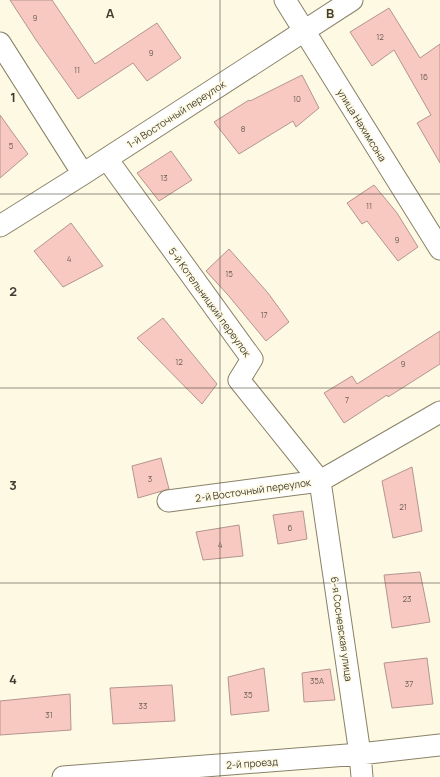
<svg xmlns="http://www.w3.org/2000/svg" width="440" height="777" viewBox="0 0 440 777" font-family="Manrope,sans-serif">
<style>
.building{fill:#f7c9c1;stroke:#b49590}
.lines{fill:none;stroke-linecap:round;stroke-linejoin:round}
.street-casing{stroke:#898269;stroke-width:23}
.street{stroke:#fff;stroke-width:21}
.grid{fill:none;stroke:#3f3c31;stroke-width:1;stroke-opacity:0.55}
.labels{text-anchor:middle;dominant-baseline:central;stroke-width:3;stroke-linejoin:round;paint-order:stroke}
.number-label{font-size:8px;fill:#6d5f55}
.street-label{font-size:10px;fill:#3f3c31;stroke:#fef9e2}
.grid-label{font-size:13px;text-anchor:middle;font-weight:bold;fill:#3f3c31;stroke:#fef9e2;stroke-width:3;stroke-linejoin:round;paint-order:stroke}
</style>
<rect width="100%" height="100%" fill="#fef9e2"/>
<path class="building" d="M 10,0 L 52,0 L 95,64 L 157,23 L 181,58 L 147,81 L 133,63 L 78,99 L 36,40 Z
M 389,8 L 420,58 L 440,44 L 440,163 L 417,123 L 431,115 L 394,50 L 372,66 L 350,32 Z
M 302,75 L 319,108 L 296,127 L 293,121 L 239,154 L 214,122 L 249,100 L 250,101 Z
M 0,115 L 28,154 L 0,178 Z
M 171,151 L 192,180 L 159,201 L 137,173 Z
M 374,185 L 397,213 L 418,247 L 398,261 L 367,221 L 362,224 L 347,203 Z
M 71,223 L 103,266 L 63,287 L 34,251 Z
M 229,249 L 268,293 L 289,322 L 266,341 L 228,295 L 206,271 Z
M 163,318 L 217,384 L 202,404 L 137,338 Z
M 440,331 L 440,364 L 388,397 L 387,395 L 344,423 L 324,393 L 352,376 L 357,384 Z
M 161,458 L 169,489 L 138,498 L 132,466 Z
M 412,467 L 422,531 L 393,538 L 382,481 Z
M 303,511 L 307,539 L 278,544 L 273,515 Z
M 239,525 L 243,556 L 203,560 L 196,532 Z
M 420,572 L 430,622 L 392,628 L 384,575 Z
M 427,658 L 433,704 L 392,708 L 384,663 Z
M 264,668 L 269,711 L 231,715 L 228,677 Z
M 330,669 L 335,700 L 304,702 L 302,673 Z
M 172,685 L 175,721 L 113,724 L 110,688 Z
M 70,694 L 71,730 L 0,735 L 0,701 Z"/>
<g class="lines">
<defs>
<path id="street" d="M 285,0 L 440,249
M 0,43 L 83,174
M 107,159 L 252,359 L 239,380 L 320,481
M 0,226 L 83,174 L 352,0
M 320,481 L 360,754 L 362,777
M 168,501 L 320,481 L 440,412
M 63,777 L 360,754 L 440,745"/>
</defs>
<use href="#street" class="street-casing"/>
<use href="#street" class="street"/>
</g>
<path class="grid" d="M 220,0 L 220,777M 0,194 L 440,194M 0,388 L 440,388M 0,583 L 440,583"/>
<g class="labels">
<g class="number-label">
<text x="35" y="17">9</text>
<text x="380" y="36">12</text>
<text x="151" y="52">9</text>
<text x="77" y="69">11</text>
<text x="424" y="76">16</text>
<text x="297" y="98">10</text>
<text x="243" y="128">8</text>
<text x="11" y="145">5</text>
<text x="164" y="177">13</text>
<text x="369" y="205">11</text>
<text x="397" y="239">9</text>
<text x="69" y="258">4</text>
<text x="229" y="273">15</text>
<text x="264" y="314">17</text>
<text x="179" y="361">12</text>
<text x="403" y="363">9</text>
<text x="347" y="399">7</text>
<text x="150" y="478">3</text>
<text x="403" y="506">21</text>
<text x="290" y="527">6</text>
<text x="220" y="544">4</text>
<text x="407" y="598">23</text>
<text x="317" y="680">35А</text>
<text x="409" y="683">37</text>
<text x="248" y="694">35</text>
<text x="143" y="705">33</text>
<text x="49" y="714">31</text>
</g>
<g class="street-label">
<text transform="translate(176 114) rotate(-33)">1-й Восточный переулок</text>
<text transform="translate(362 125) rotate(58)">улица Нахимсона</text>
<text transform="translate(210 302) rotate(54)">5-й Котельницкий переулок</text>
<text transform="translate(253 490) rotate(-8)">2-й Восточный переулок</text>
<text transform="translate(342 629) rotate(82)">6-я Сосневская улица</text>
<text transform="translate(252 763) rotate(-4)">2-й проезд</text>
</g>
</g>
<g class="grid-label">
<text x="110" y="18">A</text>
<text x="330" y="18">B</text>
<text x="13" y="102">1</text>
<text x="13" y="296">2</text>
<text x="13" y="490">3</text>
<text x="13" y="684">4</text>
</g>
</svg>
